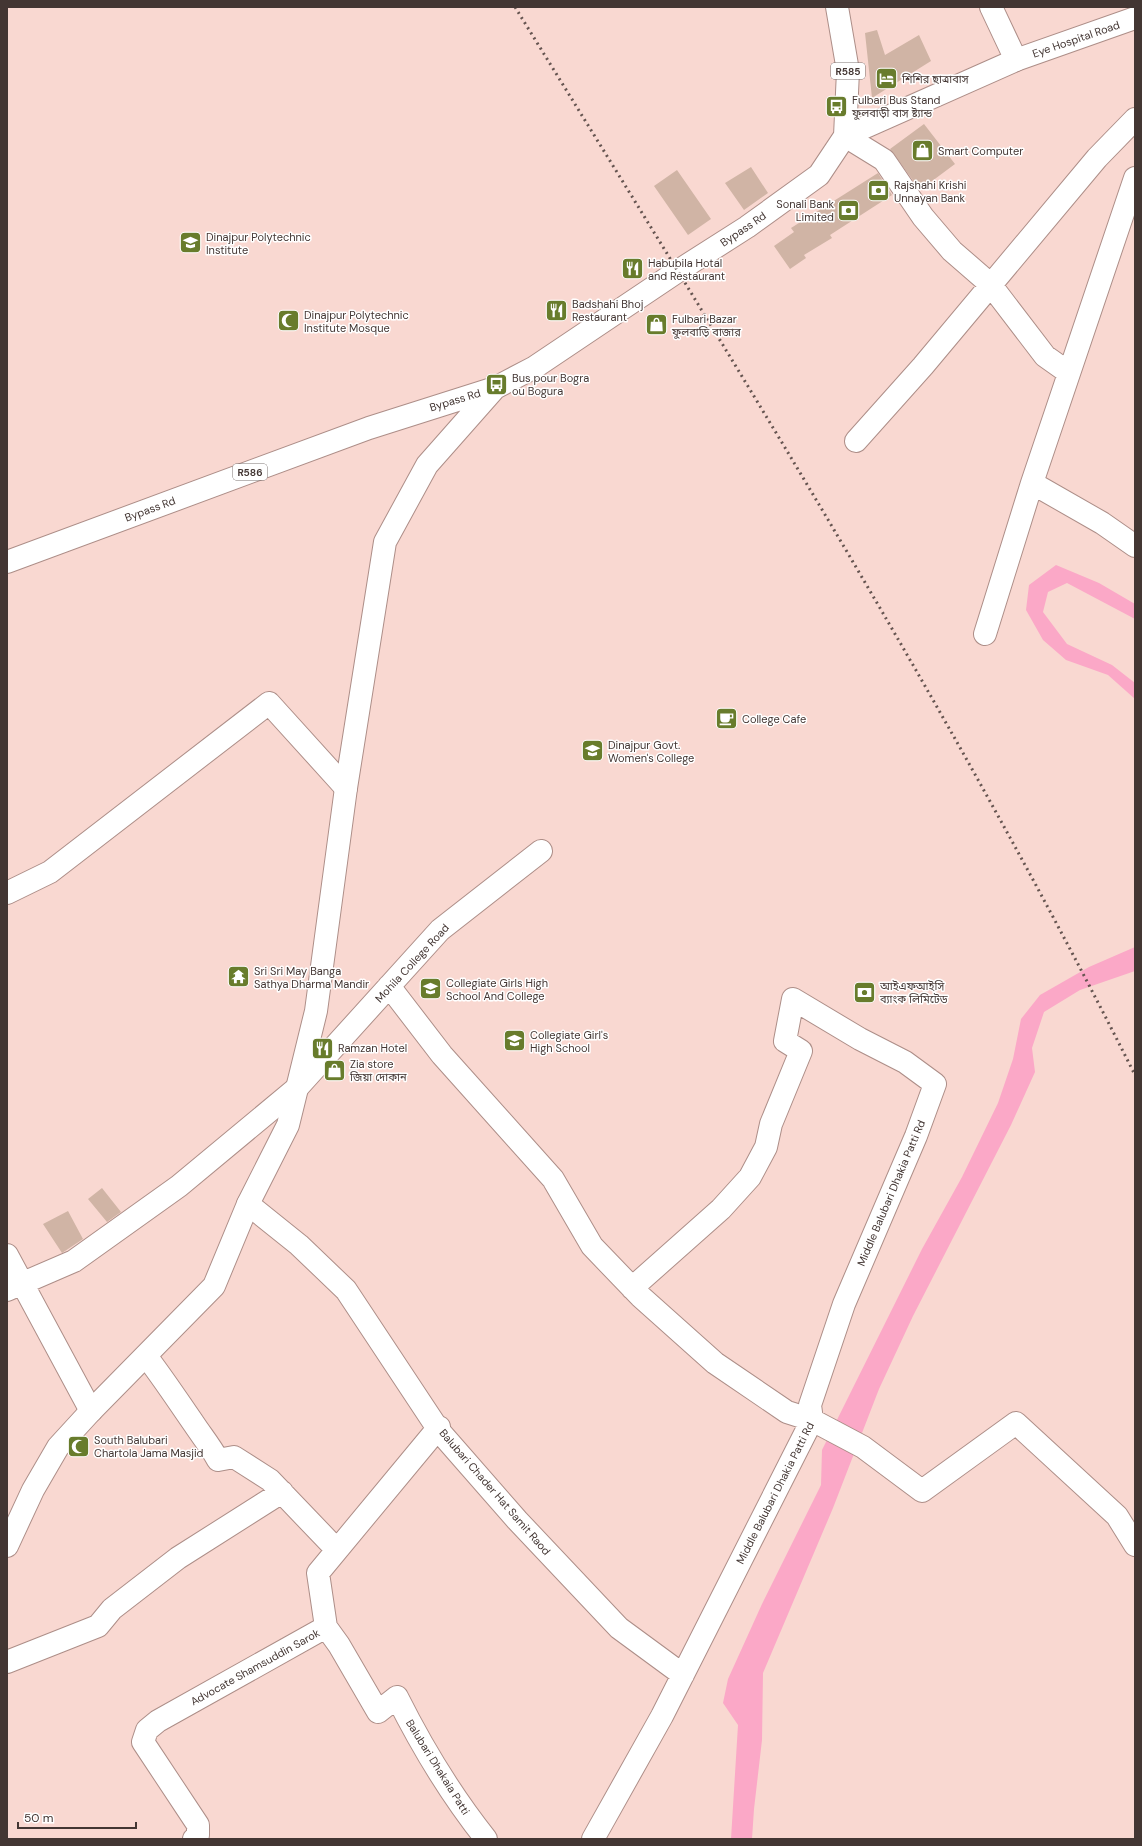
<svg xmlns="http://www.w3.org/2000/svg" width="1142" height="1846" viewBox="0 0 1142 1846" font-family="'DM Sans','Noto Sans Bengali',sans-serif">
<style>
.water{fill:#fba8c7}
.building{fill:#d0b4a5}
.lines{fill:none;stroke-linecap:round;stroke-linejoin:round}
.minor-casing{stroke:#ad8e88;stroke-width:24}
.major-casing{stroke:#ad8e88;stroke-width:24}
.minor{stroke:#fff;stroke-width:22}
.major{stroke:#fff;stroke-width:22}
.rail{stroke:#655450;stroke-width:3;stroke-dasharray:2 4;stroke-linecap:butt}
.labels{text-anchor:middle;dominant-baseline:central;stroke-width:3;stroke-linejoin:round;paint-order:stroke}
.shield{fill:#fff;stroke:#7b7270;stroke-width:1}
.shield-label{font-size:10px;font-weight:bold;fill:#433633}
.street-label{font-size:11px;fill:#433633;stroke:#fff}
.poi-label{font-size:11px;fill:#433633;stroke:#fff;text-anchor:start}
</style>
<rect width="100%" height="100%" fill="#f9d8d1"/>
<path class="water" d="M 1056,565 L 1099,583 L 1135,604 L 1135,619 L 1067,583 L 1048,592 L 1043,612 L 1067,644 L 1112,665 L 1135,683 L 1135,699 L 1108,675 L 1066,660 L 1043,640 L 1026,610 L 1029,585 Z
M 1135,947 L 1135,971 L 1080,990 L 1044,1012 L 1032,1048 L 1035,1072 L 1011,1125 L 913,1316 L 879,1389 L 833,1508 L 763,1673 L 762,1740 L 754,1809 L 752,1839 L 731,1839 L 738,1725 L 723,1703 L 728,1679 L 762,1604 L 821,1485 L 822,1450 L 922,1249 L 962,1177 L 998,1103 L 1013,1059 L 1021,1019 L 1040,995 L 1089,967 Z"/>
<path class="building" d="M 877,30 L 885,55 L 919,35 L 931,61 L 872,98 L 865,33 Z
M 924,124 L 955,164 L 920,190 L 890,149 Z
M 751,167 L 768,193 L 744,210 L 725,183 Z
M 677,170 L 711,219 L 688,235 L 654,186 Z
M 878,173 L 892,195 L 830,235 L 832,238 L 804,255 L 806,258 L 790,269 L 774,246 L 794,232 L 791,228 Z
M 102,1188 L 121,1212 L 107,1222 L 88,1199 Z
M 68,1211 L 83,1239 L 62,1253 L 43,1224 Z"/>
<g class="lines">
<defs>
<path id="minor" d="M 991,7 L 1016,60
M 845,136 L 884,160 L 923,217 L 952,251 L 990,284 L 1045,356 L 1069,373
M 1135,178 L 1032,483 L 1102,523 L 1135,546
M 856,441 L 923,366 L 1097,158 L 1135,119
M 985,634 L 1032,483
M 7,893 L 50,872 L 269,703 L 346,788
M 389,986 L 442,1055 L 553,1179 L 592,1246 L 640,1296 L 715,1363 L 787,1412 L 812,1420 L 863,1447 L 922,1491 L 1016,1423 L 1117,1516 L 1135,1545
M 248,1204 L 299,1245 L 346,1290 L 440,1432 L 517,1520 L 619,1628 L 683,1675
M 7,1255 L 91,1411
M 7,1290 L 74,1261 L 179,1186 L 297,1088 L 440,930 L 541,851
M 146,1356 C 163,1378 178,1401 194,1424 C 202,1436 211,1447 218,1460 L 234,1457 L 270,1480 L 336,1549
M 326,1627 L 339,1645 L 378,1712 L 397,1697 C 422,1747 451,1795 486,1839
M 7,1662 L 98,1626 L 112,1609 L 178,1558 L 282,1492
M 194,1839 L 198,1835 L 198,1825 L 143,1742 L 147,1730 L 158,1721 L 326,1627 L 318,1573 L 439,1427
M 593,1839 L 662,1716 L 812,1420 L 810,1405 L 844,1304 L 916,1136 L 935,1084 L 905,1062 L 860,1039 L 793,999 L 785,1041 L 801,1051 L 771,1124 L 766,1147 L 750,1177 L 721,1209 L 632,1288"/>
<path id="major" d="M 837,7 L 848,71 L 845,136
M 845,136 L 1016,60 L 1135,18
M 7,562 L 369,428 L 495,388 L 535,367 L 678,271 L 747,227 L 819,175 L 845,136
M 7,1546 L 33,1490 L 58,1447 L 91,1411 L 214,1286 L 248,1204 L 288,1125 L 316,1011 L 346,788 L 385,542 L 427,465 L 495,388"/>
</defs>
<use href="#minor" class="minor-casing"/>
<use href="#major" class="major-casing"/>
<use href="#minor" class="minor"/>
<use href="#major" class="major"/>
<path class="rail" d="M 515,7 C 731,357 950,707 1135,1075"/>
</g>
<defs>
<symbol id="hotel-square" viewBox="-11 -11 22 22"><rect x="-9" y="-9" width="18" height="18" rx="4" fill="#687c2c" stroke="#fff"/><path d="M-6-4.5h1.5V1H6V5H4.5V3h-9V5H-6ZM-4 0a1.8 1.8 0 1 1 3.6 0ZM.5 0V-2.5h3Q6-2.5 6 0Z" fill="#fff"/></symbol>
<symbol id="bus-square" viewBox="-11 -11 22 22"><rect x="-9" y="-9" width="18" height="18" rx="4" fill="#687c2c" stroke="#fff"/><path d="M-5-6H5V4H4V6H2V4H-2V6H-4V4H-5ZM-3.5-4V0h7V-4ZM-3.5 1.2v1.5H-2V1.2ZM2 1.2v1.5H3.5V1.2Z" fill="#fff"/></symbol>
<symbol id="shop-square" viewBox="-11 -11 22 22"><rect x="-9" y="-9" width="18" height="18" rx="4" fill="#687c2c" stroke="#fff"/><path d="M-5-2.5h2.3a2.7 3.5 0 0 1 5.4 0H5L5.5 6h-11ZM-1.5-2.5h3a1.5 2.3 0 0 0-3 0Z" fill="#fff"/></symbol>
<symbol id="bank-square" viewBox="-11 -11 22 22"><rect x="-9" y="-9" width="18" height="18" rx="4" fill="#687c2c" stroke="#fff"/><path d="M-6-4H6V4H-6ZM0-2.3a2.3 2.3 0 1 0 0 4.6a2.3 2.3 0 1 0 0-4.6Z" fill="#fff"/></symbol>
<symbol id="university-square" viewBox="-11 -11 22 22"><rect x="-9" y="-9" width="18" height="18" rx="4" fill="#687c2c" stroke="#fff"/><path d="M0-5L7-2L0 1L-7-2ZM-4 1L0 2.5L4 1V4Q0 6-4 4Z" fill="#fff"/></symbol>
<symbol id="restaurant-square" viewBox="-11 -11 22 22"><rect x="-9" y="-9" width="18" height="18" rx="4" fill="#687c2c" stroke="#fff"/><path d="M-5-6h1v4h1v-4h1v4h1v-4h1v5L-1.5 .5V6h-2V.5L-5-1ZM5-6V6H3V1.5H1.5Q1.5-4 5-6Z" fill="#fff"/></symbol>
<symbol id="mosque-square" viewBox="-11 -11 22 22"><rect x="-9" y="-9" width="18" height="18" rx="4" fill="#687c2c" stroke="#fff"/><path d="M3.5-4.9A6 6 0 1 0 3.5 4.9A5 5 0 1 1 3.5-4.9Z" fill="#fff"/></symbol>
<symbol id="cafe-square" viewBox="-11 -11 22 22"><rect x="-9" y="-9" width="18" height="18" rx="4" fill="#687c2c" stroke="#fff"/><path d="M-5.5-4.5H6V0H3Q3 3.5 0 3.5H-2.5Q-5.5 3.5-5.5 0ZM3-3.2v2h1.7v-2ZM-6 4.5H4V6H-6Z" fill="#fff"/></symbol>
<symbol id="temple-square" viewBox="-11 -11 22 22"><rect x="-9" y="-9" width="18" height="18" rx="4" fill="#687c2c" stroke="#fff"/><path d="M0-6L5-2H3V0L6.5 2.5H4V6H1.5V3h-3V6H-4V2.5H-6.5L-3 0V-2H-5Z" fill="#fff"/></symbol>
<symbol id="school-square" viewBox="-11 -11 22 22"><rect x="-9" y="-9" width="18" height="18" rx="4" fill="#687c2c" stroke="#fff"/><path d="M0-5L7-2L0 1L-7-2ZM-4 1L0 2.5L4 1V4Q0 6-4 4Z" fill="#fff"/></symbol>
</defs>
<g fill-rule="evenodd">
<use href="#hotel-square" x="874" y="66" width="25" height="25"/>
<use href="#bus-square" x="824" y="94" width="25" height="25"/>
<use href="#shop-square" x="910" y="138" width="25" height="25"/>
<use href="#bank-square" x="866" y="178" width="25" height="25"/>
<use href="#bank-square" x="836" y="198" width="25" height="25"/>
<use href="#university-square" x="178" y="230" width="25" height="25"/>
<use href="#restaurant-square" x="620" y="256" width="25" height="25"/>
<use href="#restaurant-square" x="544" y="298" width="25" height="25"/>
<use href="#mosque-square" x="276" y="308" width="25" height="25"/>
<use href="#shop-square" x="644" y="312" width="25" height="25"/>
<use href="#bus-square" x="484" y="372" width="25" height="25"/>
<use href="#cafe-square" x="714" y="706" width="25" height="25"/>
<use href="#university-square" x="580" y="738" width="25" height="25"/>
<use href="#temple-square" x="226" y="964" width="25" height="25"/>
<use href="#school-square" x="418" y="976" width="25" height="25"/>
<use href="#bank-square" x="852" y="980" width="25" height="25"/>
<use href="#university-square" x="502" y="1028" width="25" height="25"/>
<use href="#restaurant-square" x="310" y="1036" width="25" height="25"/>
<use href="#shop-square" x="322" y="1058" width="25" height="25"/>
<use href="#mosque-square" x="66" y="1434" width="25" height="25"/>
</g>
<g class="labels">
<g class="shield">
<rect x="831" y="63" width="34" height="16" rx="3"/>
<rect x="233" y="464" width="34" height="16" rx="3"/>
</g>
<g class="shield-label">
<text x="848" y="71">R585</text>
<text x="250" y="472">R586</text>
</g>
<g class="street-label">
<text transform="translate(1076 39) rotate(-19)">Eye Hospital Road</text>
<text transform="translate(743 229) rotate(-34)">Bypass Rd</text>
<text transform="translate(455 400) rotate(-17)">Bypass Rd</text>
<text transform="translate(150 509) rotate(-20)">Bypass Rd</text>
<text transform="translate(412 963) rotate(-47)">Mohila College Road</text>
<text transform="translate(891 1193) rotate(-67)">Middle Balubari Dhakia Patti Rd</text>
<text transform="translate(495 1492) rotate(49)">Balubari Chader Hat Samit Raod</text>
<text transform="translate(775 1493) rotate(-63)">Middle Balubari Dhakia Patti Rd</text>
<text transform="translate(255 1667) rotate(-29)">Advocate Shamsuddin Sarok</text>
<text transform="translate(438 1767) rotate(58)">Balubari Dhakaia Patti</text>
</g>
<g class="poi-label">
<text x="902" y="79">শিশির ছাত্রাবাস</text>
<text x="852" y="100">Fulbari Bus Stand<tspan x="852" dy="13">ফুলবাড়ী বাস ষ্ট্যান্ড</tspan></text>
<text x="938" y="151">Smart Computer</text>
<text x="894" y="185">Rajshahi Krishi<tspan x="894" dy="13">Unnayan Bank</tspan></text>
<text x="834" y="204" text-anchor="end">Sonali Bank<tspan x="834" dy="13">Limited</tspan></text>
<text x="206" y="237">Dinajpur Polytechnic<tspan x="206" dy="13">Institute</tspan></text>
<text x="648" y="263">Habubila Hotal<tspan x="648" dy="13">and Restaurant</tspan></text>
<text x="572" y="304">Badshahi Bhoj<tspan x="572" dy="13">Restaurant</tspan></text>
<text x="304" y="315">Dinajpur Polytechnic<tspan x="304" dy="13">Institute Mosque</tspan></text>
<text x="672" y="319">Fulbari Bazar<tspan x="672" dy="13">ফুলবাড়ি বাজার</tspan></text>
<text x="512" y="378">Bus pour Bogra<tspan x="512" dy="13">ou Bogura</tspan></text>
<text x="742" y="719">College Cafe</text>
<text x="608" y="745">Dinajpur Govt.<tspan x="608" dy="13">Women's College</tspan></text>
<text x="254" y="971">Sri Sri May Banga<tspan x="254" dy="13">Sathya Dharma Mandir</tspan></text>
<text x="446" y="983">Collegiate Girls High<tspan x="446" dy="13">School And College</tspan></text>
<text x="880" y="986">আইএফআইসি<tspan x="880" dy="13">ব্যাংক লিমিটেড</tspan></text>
<text x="530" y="1035">Collegiate Girl's<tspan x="530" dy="13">High School</tspan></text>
<text x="338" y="1048">Ramzan Hotel</text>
<text x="350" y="1064">Zia store<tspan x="350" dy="13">জিয়া দোকান</tspan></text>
<text x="94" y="1440">South Balubari<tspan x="94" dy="13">Chartola Jama Masjid</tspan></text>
</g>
</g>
<rect width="1142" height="1846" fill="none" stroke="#433633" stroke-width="16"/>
<path d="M18 1822v6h118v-6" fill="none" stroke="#433633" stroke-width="2"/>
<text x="24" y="1822" font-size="12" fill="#433633" stroke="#ffffff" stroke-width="3" paint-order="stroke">50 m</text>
</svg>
